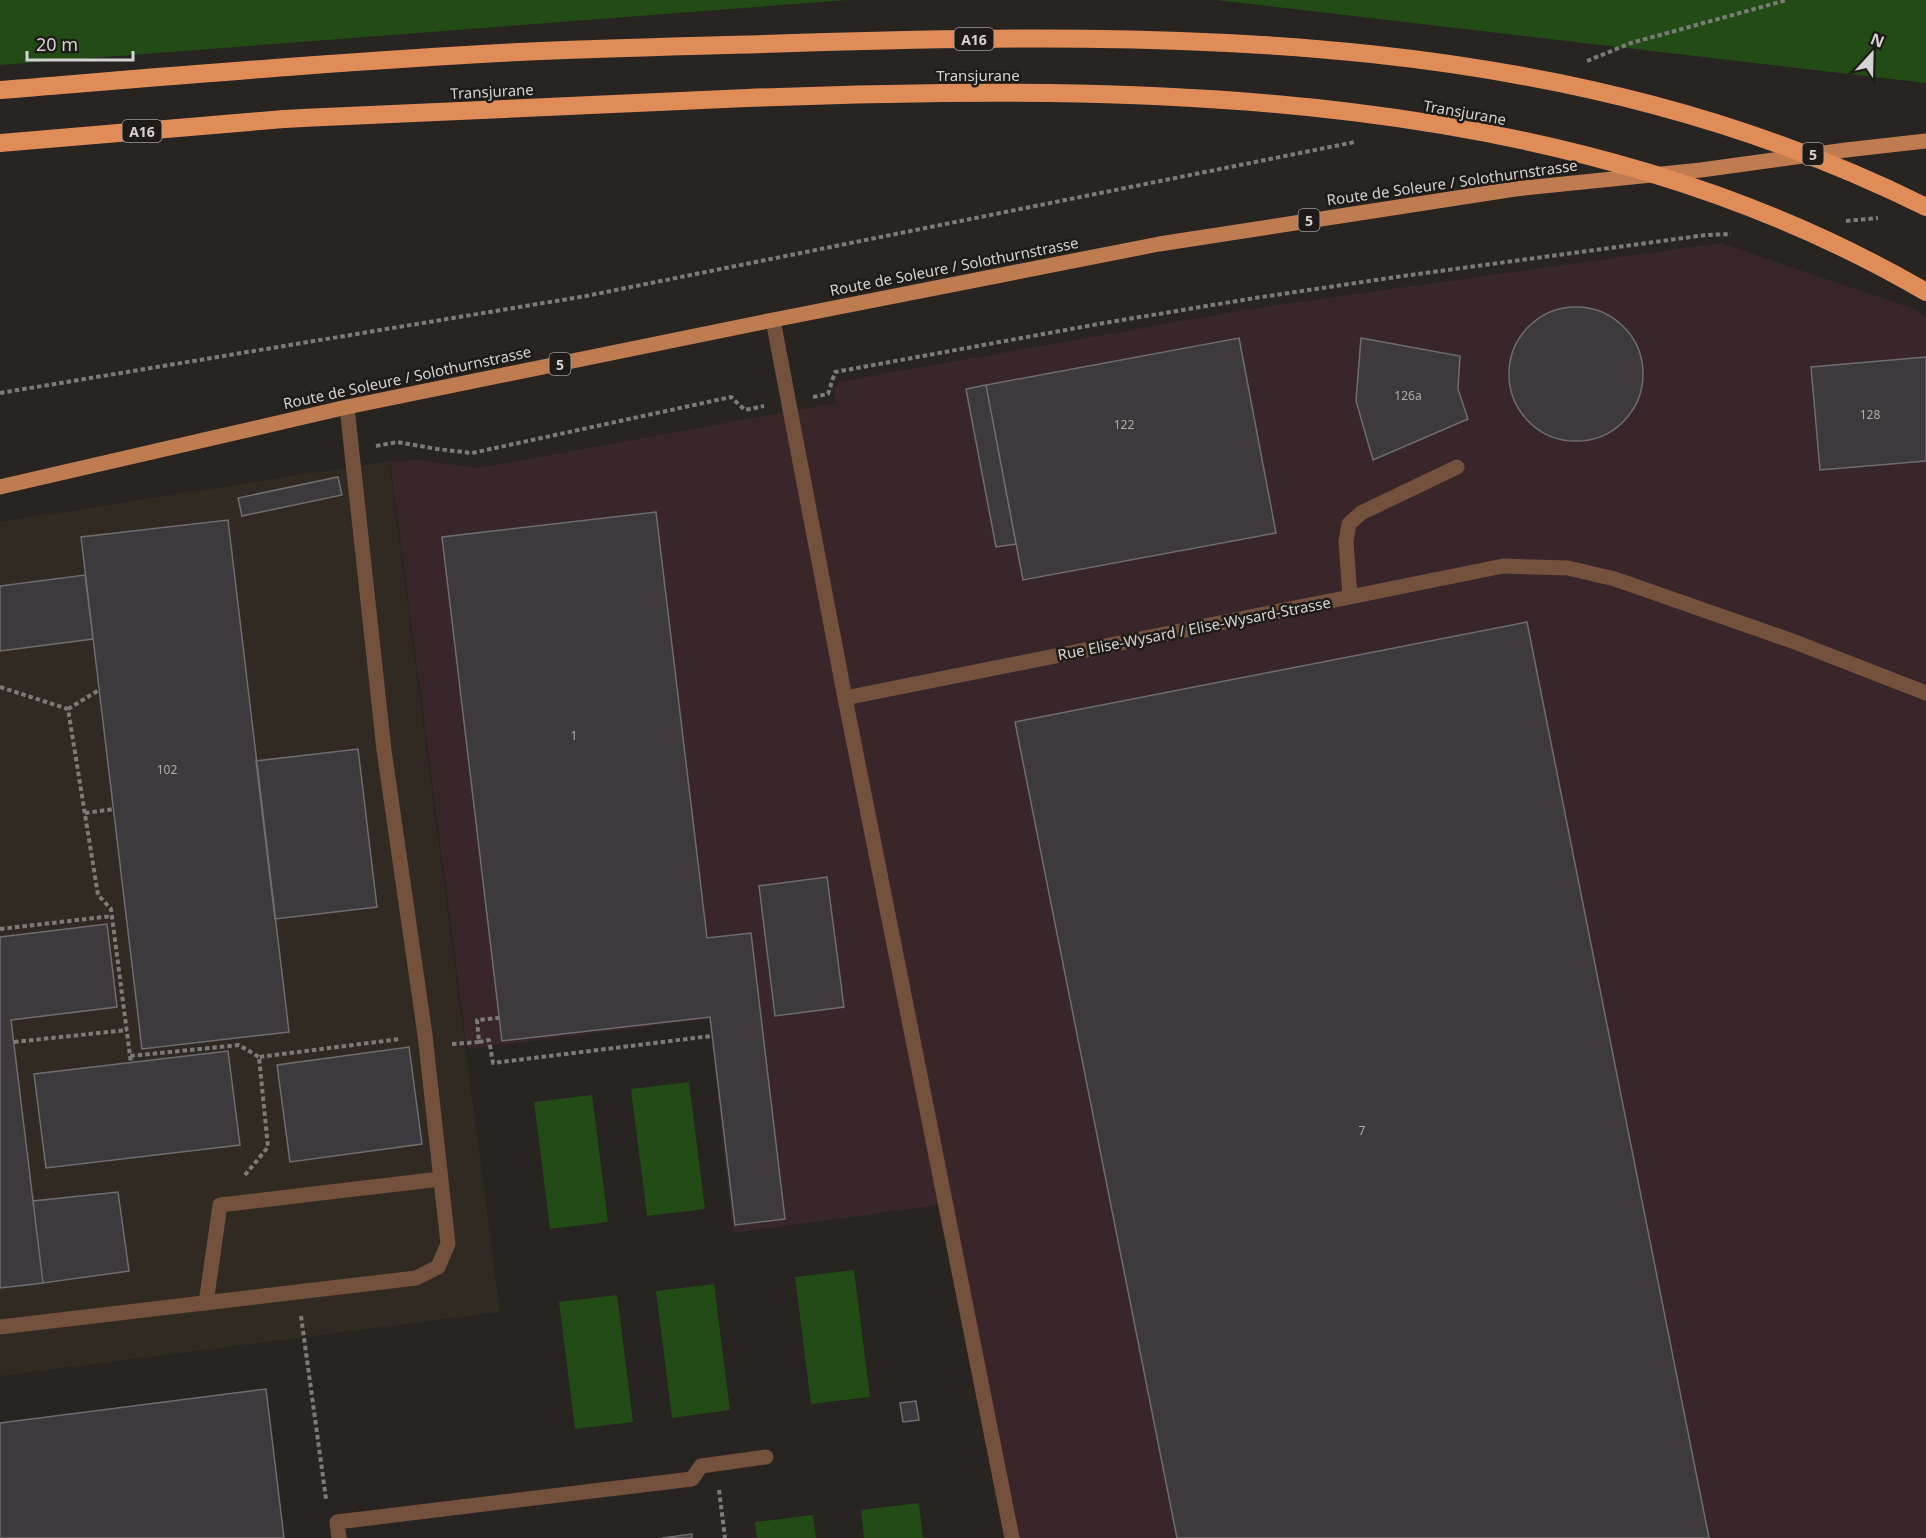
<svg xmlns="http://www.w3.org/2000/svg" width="1926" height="1538" viewBox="0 0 1926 1538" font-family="'Noto Sans',sans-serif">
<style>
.industrial{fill:#39262a}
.built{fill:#312a22}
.green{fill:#224b15}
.building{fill:#3c3a3d;stroke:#6f6d71;stroke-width:1.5}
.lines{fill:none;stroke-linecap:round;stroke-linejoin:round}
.path{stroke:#7d7b78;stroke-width:4;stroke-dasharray:4.5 3;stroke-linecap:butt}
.minor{stroke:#73513d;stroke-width:15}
.major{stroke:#c07c51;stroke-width:15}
.highway{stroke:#df8c59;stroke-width:18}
.highway-bridge{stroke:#df8c59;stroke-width:18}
.labels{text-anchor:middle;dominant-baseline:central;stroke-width:5;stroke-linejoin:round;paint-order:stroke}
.number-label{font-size:12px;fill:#afadac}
.shield{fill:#1e1b18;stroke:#9e9c9a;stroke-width:1.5}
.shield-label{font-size:14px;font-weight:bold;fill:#d5d3d1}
.street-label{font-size:15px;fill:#d5d3d1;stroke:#1e1b18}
</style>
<rect width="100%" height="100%" fill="#272421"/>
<path class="industrial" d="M 1721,243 L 1917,310 L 1926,317 L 1926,1538 L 1013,1538 L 947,1204 L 733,1233 L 709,1019 L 467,1049 L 390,461 L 418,460 L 479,468 L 836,403 L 834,391 L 838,382 L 1249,309 Z"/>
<path class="built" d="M 389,461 L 500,1312 L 0,1376 L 0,522 Z"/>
<path class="green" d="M 0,0 L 848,0 L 0,65 Z
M 1216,0 L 1926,0 L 1926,83 Z
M 689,1082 L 705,1209 L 647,1216 L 631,1089 Z
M 592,1095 L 608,1222 L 550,1229 L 534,1102 Z
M 854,1270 L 870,1397 L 811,1404 L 795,1277 Z
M 714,1284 L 730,1410 L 672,1418 L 656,1291 Z
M 617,1295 L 633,1422 L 575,1429 L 559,1302 Z
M 919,1503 L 923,1538 L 864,1538 L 861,1510 Z
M 813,1515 L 816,1538 L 757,1538 L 755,1522 Z"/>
<path class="building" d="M1509 374a67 67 0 1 1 134 0a67 67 0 1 1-134 0Z
M 1239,338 L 1276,533 L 1023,580 L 986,385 Z
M 1361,338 L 1460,356 L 1458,389 L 1468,419 L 1373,460 L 1356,401 Z
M 1926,357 L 1926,461 L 1820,470 L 1811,367 Z
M 986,385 L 1016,544 L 996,547 L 966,389 Z
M 338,477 L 342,495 L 242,516 L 238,498 Z
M 656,512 L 707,938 L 751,933 L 785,1219 L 735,1225 L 710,1017 L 502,1041 L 442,537 Z
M 228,520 L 289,1032 L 142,1049 L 81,537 Z
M 85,575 L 93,639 L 0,651 L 0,586 Z
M 1527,622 L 1709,1538 L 1177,1538 L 1015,722 Z
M 358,749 L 377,907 L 275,919 L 256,761 Z
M 827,877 L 844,1007 L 775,1016 L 759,886 Z
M 107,924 L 117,1007 L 11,1020 L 43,1283 L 0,1288 L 0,937 Z
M 409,1047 L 422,1144 L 290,1162 L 277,1065 Z
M 228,1051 L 240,1145 L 46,1168 L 34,1074 Z
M 118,1192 L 129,1271 L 43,1283 L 33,1201 Z
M 266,1389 L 284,1538 L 0,1538 L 0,1423 Z
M 916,1401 L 919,1420 L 903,1422 L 900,1403 Z
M 692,1534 L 692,1538 L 662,1538 Z"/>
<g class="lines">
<path class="path" d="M 1587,61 L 1631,43 L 1787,0
M 1846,221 L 1878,218
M 0,393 L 586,296 L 1355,142
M 813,397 L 828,394 L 835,372 L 1104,323 L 1255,298 L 1403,276 L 1706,235 L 1731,234
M 376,446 L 397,442 L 437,449 L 472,453 L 731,397 L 745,410 L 764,406
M 0,687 L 68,709 L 98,895 L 111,909 L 130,1056 L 239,1045 L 259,1057
M 68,709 L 99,690
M 85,813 L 114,809
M 0,929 L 112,916
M 14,1042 L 127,1030
M 479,1042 L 489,1040 L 493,1063 L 711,1036
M 452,1044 L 479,1042 L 477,1020 L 499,1018
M 130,1056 L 131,1063
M 245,1175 L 268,1147 L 259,1057 L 400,1039
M 301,1316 L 326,1499
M 719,1490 L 725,1538"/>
<path class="minor" d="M 773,320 L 845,698 L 1012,1538
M 1350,597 L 1503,566 L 1568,568 L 1615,579 L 1795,642 L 1926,693
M 845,698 L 1350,597 L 1346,541 L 1349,524 L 1361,513 L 1457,467
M 206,1303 L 220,1205 L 440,1179
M 0,1327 L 416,1278 L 438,1267 L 448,1244 L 425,1035 L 384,750 L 347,407
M 339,1538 L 337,1522 L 692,1479 L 701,1466 L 766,1457"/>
<path class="major" d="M 0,487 L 347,407 L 773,320 L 1159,244 L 1515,189 L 1701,170 L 1846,150 L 1926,141"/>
<path class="highway" d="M 0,143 L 284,119"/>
<path class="highway-bridge" d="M 0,90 C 173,76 345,61 519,52 C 610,48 702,46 793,43 C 1181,31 1570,30 1926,207
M 284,119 C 438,111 592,104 747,98 C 1143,83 1573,86 1926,292"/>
</g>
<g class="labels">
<g class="number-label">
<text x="1408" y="395">126a</text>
<text x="1870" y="414">128</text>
<text x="1124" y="424">122</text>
<text x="574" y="735">1</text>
<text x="167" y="769">102</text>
<text x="1362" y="1130">7</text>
</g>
<g class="shield">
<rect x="954.5" y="28" width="39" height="22" rx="4.5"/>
<rect x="122.5" y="120" width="39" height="22" rx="4.5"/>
<rect x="1802.5" y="143" width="21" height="22" rx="4.5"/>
<rect x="1298.5" y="209" width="21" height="22" rx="4.5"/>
<rect x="549.5" y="353" width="21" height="22" rx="4.5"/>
</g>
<g class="shield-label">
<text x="974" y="39">A16</text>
<text x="142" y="131">A16</text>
<text x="1813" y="154">5</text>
<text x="1309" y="220">5</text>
<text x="560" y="364">5</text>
</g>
<g class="street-label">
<text x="978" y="75">Transjurane</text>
<text transform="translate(492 91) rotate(-3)">Transjurane</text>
<text transform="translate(1465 112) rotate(10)">Transjurane</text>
<text transform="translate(1452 182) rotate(-8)">Route de Soleure / Solothurnstrasse</text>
<text transform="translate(954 266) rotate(-11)">Route de Soleure / Solothurnstrasse</text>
<text transform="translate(407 377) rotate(-12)">Route de Soleure / Solothurnstrasse</text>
<text transform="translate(1194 628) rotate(-11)">Rue Elise-Wysard / Elise-Wysard-Strasse</text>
</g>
</g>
<g transform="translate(1872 54) rotate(22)" stroke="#1e1b18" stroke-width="4.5" paint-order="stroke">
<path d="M0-4.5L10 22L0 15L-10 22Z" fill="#d5d3d1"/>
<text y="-9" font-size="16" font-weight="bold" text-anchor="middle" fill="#d5d3d1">N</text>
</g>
<path d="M27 51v9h106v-9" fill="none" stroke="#d5d3d1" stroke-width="3"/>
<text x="36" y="51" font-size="18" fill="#d5d3d1" stroke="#1e1b18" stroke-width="4.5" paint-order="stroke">20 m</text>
</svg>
